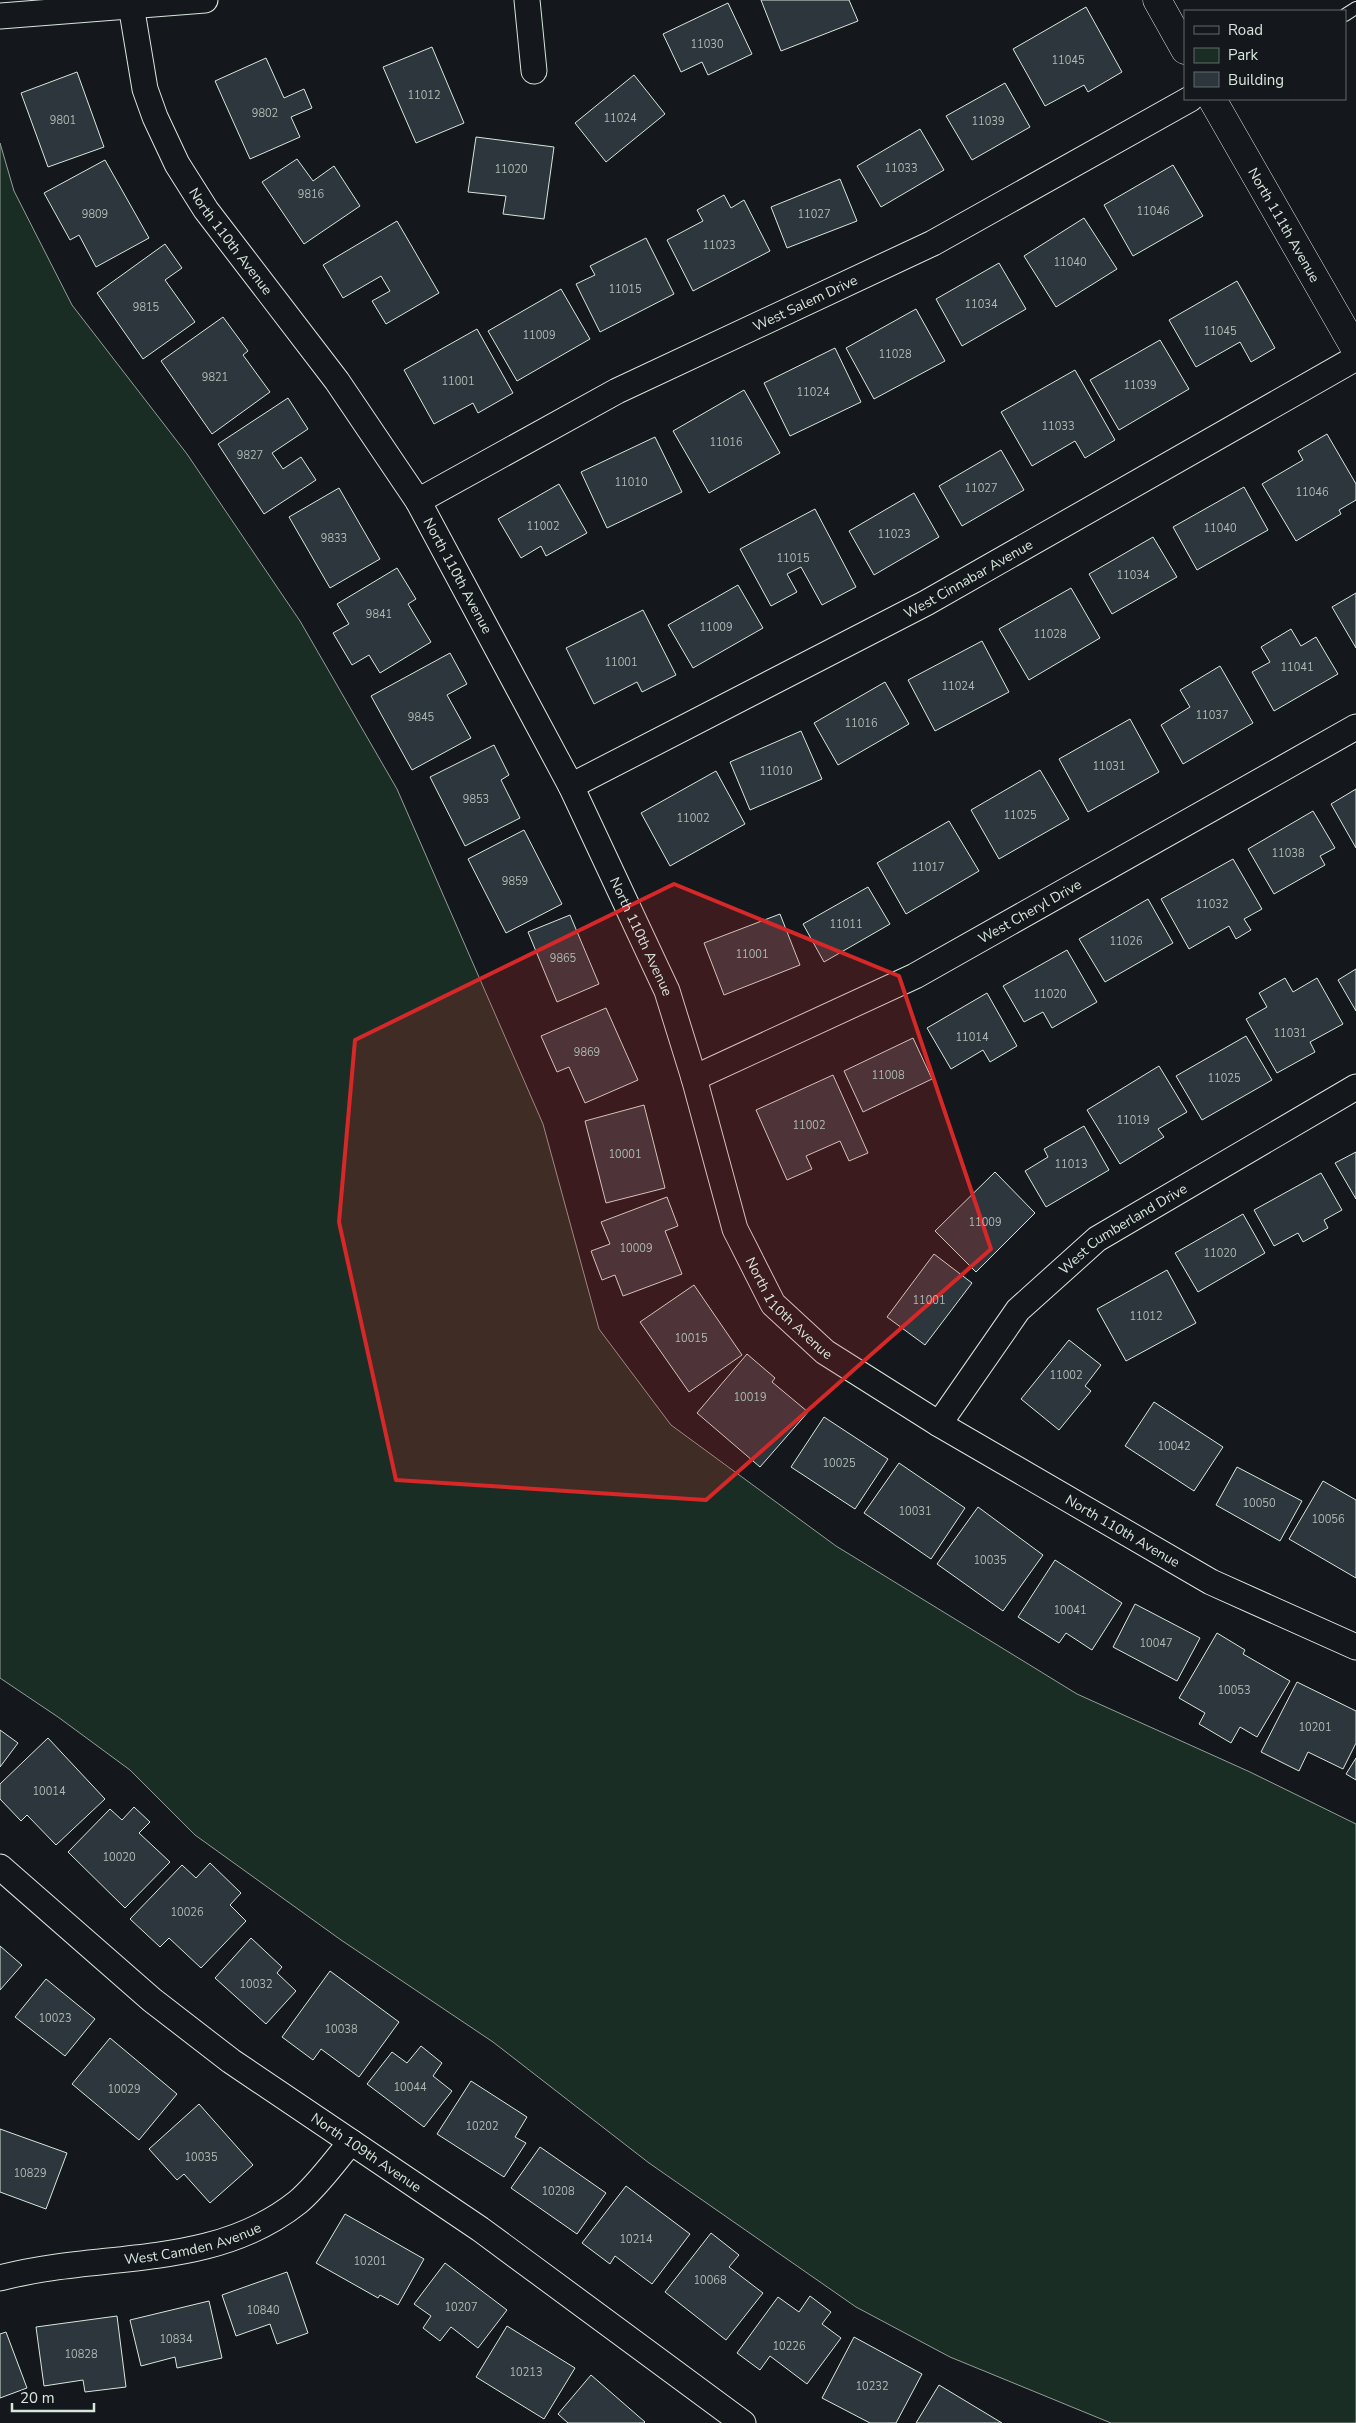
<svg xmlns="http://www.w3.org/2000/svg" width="1356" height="2423" viewBox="0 0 1356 2423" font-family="'Nunito Sans',sans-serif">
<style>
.green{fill:#1a2d24;stroke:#939e99}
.building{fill:#2c363c;stroke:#d8e6dc}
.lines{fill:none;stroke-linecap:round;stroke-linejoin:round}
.service-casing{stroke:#d8e6dc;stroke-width:14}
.minor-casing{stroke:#d8e6dc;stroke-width:27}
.tertiary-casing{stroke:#d8e6dc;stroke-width:29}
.service{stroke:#14181c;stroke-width:12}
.minor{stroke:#14181c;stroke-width:25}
.tertiary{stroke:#14181c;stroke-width:28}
.marked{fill:#d62828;fill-opacity:0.2;stroke:#d62828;stroke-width:4;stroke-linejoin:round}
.labels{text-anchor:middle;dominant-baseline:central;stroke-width:4;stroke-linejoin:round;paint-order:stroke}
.number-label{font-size:11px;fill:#adbab4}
.street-label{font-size:14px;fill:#d8e6dc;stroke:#14181c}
</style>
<rect width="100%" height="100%" fill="#14181c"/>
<path class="green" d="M 0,143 L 14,191 L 72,305 L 187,454 L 300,621 L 397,789 L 543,1124 L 599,1329 L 671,1425 L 836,1546 L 1077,1694 L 1250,1772 L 1356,1824 L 1356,2423 L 1111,2423 L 950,2357 L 856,2307 L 649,2163 L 493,2042 L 341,1940 L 195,1835 L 130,1770 L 58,1717 L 0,1678 Z"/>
<path class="building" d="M 761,0 L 849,0 L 858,21 L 781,51 Z
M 728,3 L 752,54 L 708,75 L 702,62 L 681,72 L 663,34 Z
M 1086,7 L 1122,72 L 1088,92 L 1084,85 L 1045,106 L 1013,49 Z
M 432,47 L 464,123 L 416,143 L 383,67 Z
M 266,58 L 284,98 L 304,89 L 312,108 L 291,117 L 300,137 L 250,159 L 215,81 Z
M 77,72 L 104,147 L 48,167 L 21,93 Z
M 634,75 L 665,114 L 606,162 L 575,123 Z
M 1005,83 L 1030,127 L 972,160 L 946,116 Z
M 920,129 L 944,170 L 881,207 L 857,166 Z
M 476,137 L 554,147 L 544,219 L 503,214 L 506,196 L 468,192 Z
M 297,159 L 313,181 L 334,166 L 360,206 L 304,244 L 262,182 Z
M 105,160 L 149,238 L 96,267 L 79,235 L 70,240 L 44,193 Z
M 1173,165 L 1203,216 L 1133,256 L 1104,205 Z
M 840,179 L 857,221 L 787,248 L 771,207 Z
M 724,195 L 731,208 L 744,200 L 770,251 L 693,291 L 667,240 L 703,221 L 697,210 Z
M 1084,218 L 1117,269 L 1056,307 L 1024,256 Z
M 397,221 L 439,293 L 386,324 L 372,301 L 390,291 L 381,276 L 343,298 L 323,265 Z
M 646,238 L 674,294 L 600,332 L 576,284 L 595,275 L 590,266 Z
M 165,244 L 182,268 L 165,280 L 195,322 L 143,359 L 97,293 Z
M 999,263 L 1026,309 L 962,346 L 936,299 Z
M 1237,281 L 1275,348 L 1251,362 L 1240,342 L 1196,367 L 1169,320 Z
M 561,289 L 590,339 L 517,381 L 488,331 Z
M 916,309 L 945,361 L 874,399 L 846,348 Z
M 223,317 L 248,351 L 243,355 L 270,392 L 212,434 L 161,361 Z
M 477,329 L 513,393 L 478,413 L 473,403 L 434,424 L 404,370 Z
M 1160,340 L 1189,389 L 1119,430 L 1090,380 Z
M 835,348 L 861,402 L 790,436 L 764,383 Z
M 1075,370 L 1115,440 L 1085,458 L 1075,441 L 1032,466 L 1001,412 Z
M 744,390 L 780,453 L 709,493 L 673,431 Z
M 288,398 L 308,429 L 272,453 L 283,469 L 301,457 L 316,480 L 264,514 L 218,444 Z
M 1327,434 L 1356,484 L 1356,500 L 1339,510 L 1341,514 L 1296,541 L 1262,484 L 1303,460 L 1298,451 Z
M 655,437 L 682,492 L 607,528 L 581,472 Z
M 1001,450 L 1024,490 L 962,526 L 939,486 Z
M 559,484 L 587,533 L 546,556 L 541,546 L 521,558 L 498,519 Z
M 1244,487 L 1268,530 L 1197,570 L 1173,527 Z
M 339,488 L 380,559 L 330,588 L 289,517 Z
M 914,493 L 939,537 L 874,575 L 849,531 Z
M 815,509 L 856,587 L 822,605 L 801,567 L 787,574 L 797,592 L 771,606 L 740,549 Z
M 1153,537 L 1177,577 L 1112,614 L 1089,574 Z
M 397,568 L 416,599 L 408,604 L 431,642 L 380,673 L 369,655 L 352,665 L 333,633 L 349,624 L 337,604 Z
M 738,585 L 763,628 L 693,668 L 668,625 Z
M 1071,588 L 1100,638 L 1029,680 L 999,629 Z
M 1356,593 L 1356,648 L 1332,607 Z
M 643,610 L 676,675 L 642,692 L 637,682 L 594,704 L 566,648 Z
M 1291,629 L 1301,646 L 1316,637 L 1338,674 L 1274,711 L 1252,672 L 1270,662 L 1261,647 Z
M 982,641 L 1009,692 L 935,731 L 908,680 Z
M 450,653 L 467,684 L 447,695 L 471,738 L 412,770 L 371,696 Z
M 1220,666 L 1253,723 L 1183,764 L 1161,725 L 1190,707 L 1180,690 Z
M 885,682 L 909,724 L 838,765 L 814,723 Z
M 1130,719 L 1159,772 L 1088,812 L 1059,759 Z
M 801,731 L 822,779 L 750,810 L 730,762 Z
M 494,745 L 509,775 L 501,780 L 520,818 L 465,846 L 430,777 Z
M 1040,770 L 1069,819 L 999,859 L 971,810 Z
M 716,771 L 745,824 L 670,866 L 641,813 Z
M 1356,789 L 1356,848 L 1331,804 Z
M 1313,811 L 1335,848 L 1320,856 L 1325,865 L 1274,894 L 1248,849 Z
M 949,821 L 979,871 L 906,914 L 877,863 Z
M 524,830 L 562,904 L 506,933 L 468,859 Z
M 1233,859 L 1262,909 L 1244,919 L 1251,930 L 1236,939 L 1229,926 L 1189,949 L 1161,899 Z
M 868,887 L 890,924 L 824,962 L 803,924 Z
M 1148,899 L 1173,943 L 1105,982 L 1079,939 Z
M 780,914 L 800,965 L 724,995 L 704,943 Z
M 570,915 L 599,984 L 557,1002 L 528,932 Z
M 1067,950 L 1097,1002 L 1052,1028 L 1043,1012 L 1024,1022 L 1003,986 Z
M 1356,969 L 1356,1011 L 1338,980 Z
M 1285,978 L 1293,992 L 1317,978 L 1343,1024 L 1310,1042 L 1315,1052 L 1277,1073 L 1246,1019 L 1267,1007 L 1259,993 Z
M 987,993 L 1017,1046 L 990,1062 L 983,1050 L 951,1069 L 927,1028 Z
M 606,1008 L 638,1080 L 585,1103 L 569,1067 L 557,1072 L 541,1036 Z
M 1246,1036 L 1272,1080 L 1202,1120 L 1176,1076 Z
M 913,1038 L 932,1079 L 863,1112 L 844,1071 Z
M 1159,1066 L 1187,1112 L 1158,1129 L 1164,1137 L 1120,1164 L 1087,1110 Z
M 833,1075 L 868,1153 L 849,1161 L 840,1141 L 806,1156 L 812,1169 L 787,1180 L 756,1110 Z
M 644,1105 L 665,1188 L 606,1203 L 585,1121 Z
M 1084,1126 L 1109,1170 L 1046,1207 L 1025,1171 L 1048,1157 L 1044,1149 Z
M 1356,1152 L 1356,1199 L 1335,1163 Z
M 995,1172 L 1035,1213 L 976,1272 L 935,1231 Z
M 1321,1173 L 1342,1210 L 1324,1220 L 1328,1228 L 1303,1242 L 1298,1233 L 1274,1246 L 1254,1210 Z
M 667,1197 L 678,1226 L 665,1231 L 682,1274 L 623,1296 L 615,1275 L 602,1280 L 591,1251 L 610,1244 L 601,1222 Z
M 1243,1214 L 1265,1253 L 1198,1292 L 1175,1253 Z
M 934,1254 L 972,1283 L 925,1345 L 887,1317 Z
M 1167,1270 L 1196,1323 L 1126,1361 L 1097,1309 Z
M 694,1285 L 742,1355 L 689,1392 L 640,1322 Z
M 1069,1340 L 1101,1365 L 1085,1386 L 1091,1391 L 1059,1430 L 1021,1399 Z
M 747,1354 L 775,1378 L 772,1382 L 808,1412 L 760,1467 L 697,1413 Z
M 1154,1402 L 1223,1447 L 1194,1491 L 1125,1446 Z
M 824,1417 L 888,1459 L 855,1509 L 791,1467 Z
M 899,1463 L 965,1508 L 931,1559 L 864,1513 Z
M 1237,1467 L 1302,1501 L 1280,1541 L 1216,1505 Z
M 1323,1481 L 1356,1500 L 1356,1578 L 1289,1539 Z
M 978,1507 L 1043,1555 L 1003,1611 L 937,1564 Z
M 1055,1560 L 1122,1603 L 1092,1650 L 1066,1633 L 1059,1643 L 1018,1617 Z
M 1135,1604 L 1200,1638 L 1177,1681 L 1113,1647 Z
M 1217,1633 L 1245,1650 L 1243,1654 L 1290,1681 L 1257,1737 L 1240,1727 L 1231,1743 L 1199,1724 L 1205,1713 L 1179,1698 Z
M 1297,1682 L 1356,1711 L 1356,1743 L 1343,1769 L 1308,1752 L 1299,1771 L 1261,1752 Z
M 0,1730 L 18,1743 L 0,1767 Z
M 48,1738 L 105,1799 L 56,1845 L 27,1815 L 21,1821 L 0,1799 L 0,1784 Z
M 1356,1758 L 1356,1780 L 1346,1774 Z
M 134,1807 L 150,1822 L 139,1833 L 170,1862 L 125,1908 L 68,1852 L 110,1809 L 122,1820 Z
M 210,1863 L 241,1893 L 230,1905 L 246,1921 L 201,1968 L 169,1938 L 160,1947 L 130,1919 L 182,1865 L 196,1878 Z
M 251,1938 L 282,1967 L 277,1973 L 296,1991 L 266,2024 L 215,1978 Z
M 0,1946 L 22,1965 L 0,1990 Z
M 330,1971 L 399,2022 L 359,2077 L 321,2049 L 313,2060 L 282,2037 Z
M 46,1979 L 95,2019 L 65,2056 L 15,2017 Z
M 110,2038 L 177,2094 L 139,2140 L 72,2084 Z
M 421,2046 L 442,2063 L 433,2076 L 452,2091 L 424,2127 L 367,2084 L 392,2052 L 407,2063 Z
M 471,2081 L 527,2117 L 515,2137 L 526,2143 L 504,2177 L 437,2134 Z
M 199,2104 L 253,2165 L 210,2203 L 184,2174 L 177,2180 L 149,2149 Z
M 0,2129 L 67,2153 L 46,2209 L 0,2192 Z
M 540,2147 L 606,2193 L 577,2234 L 511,2188 Z
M 626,2186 L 690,2234 L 652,2284 L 615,2256 L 610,2264 L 582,2243 Z
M 345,2214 L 424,2259 L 398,2305 L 380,2295 L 378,2298 L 316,2263 Z
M 711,2233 L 739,2255 L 729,2267 L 763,2293 L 726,2340 L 665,2292 Z
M 445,2263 L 507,2310 L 478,2348 L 451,2327 L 440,2341 L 423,2328 L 431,2316 L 414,2304 Z
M 287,2272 L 308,2333 L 277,2344 L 270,2324 L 236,2336 L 222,2295 Z
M 810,2296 L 831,2312 L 822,2324 L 841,2338 L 807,2384 L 770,2356 L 760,2370 L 737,2353 L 778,2297 L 799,2312 Z
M 209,2301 L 222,2358 L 177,2368 L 175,2357 L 141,2366 L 130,2320 Z
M 117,2316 L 126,2387 L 85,2392 L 83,2380 L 44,2386 L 36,2327 Z
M 507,2326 L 575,2368 L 544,2419 L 476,2377 Z
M 6,2332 L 27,2388 L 0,2398 L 0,2334 Z
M 854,2337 L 922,2374 L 896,2423 L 870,2423 L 822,2398 Z
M 591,2375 L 645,2422 L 644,2423 L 568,2423 L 558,2414 Z
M 939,2385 L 1002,2423 L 916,2423 Z"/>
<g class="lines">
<defs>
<path id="service" d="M 1345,15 L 1356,8"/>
<g id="minor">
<path d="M 527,0 L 534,71"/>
<path id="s1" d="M 131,5 L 145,89 L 155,117 L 177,164 L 206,210 L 337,381 L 418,501 L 571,786 L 667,991 L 694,1078 L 735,1229 L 773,1304 L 825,1352 L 939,1424 L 1211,1582 L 1356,1647"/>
<path d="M 0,16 L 205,0"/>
<path id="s2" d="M 418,501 L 617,391 L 933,243 L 1190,99"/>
<path id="s3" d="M 571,786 L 926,603 L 1356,358"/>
<path id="s4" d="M 694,1078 L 915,976 L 1356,727"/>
<path id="s5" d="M 939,1424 L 1018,1310 L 1097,1239 L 1356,1087"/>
<path id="s6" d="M 0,1867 L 152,2000 L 231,2061 L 480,2229 L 743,2423"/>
<path id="s7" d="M 0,2278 C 100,2251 212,2271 298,2202 C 318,2185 334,2162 351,2142"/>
</g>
<g id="tertiary">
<path d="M 1157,0 L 1185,50"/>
<path id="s8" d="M 1212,99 L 1356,350"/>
</g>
</defs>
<use href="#service" class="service-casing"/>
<use href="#minor" class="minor-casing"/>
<use href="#tertiary" class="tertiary-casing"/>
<use href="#service" class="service"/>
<use href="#minor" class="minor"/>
<use href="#tertiary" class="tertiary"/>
</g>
<path class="marked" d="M 674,884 L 899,976 L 991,1249 L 706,1500 L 396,1480 L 339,1222 L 355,1040 Z"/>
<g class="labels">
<g class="number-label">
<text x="707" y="44">11030</text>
<text x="1068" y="60">11045</text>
<text x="424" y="95">11012</text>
<text x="265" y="113">9802</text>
<text x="620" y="118">11024</text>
<text x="63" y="120">9801</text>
<text x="988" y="121">11039</text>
<text x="901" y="168">11033</text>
<text x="511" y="169">11020</text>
<text x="311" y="194">9816</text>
<text x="1153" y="211">11046</text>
<text x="95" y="214">9809</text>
<text x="814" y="214">11027</text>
<text x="719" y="245">11023</text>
<text x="1070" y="262">11040</text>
<text x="625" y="289">11015</text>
<text x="981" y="304">11034</text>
<text x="146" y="307">9815</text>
<text x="1220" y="331">11045</text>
<text x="539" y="335">11009</text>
<text x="895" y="354">11028</text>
<text x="215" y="377">9821</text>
<text x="458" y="381">11001</text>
<text x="1140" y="385">11039</text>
<text x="813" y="392">11024</text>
<text x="1058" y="426">11033</text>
<text x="726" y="442">11016</text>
<text x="250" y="455">9827</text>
<text x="631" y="482">11010</text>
<text x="981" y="488">11027</text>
<text x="1312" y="492">11046</text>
<text x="543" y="526">11002</text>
<text x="1220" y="528">11040</text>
<text x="894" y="534">11023</text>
<text x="334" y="538">9833</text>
<text x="793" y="558">11015</text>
<text x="1133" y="575">11034</text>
<text x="379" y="614">9841</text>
<text x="716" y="627">11009</text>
<text x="1050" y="634">11028</text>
<text x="621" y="662">11001</text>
<text x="1297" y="667">11041</text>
<text x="958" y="686">11024</text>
<text x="1212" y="715">11037</text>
<text x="421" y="717">9845</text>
<text x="861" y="723">11016</text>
<text x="1109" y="766">11031</text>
<text x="776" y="771">11010</text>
<text x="476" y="799">9853</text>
<text x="1020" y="815">11025</text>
<text x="693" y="818">11002</text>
<text x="1288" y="853">11038</text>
<text x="928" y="867">11017</text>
<text x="515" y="881">9859</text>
<text x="1212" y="904">11032</text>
<text x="846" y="924">11011</text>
<text x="1126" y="941">11026</text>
<text x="752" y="954">11001</text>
<text x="563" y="958">9865</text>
<text x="1050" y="994">11020</text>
<text x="1290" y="1033">11031</text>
<text x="972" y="1037">11014</text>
<text x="587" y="1052">9869</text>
<text x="888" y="1075">11008</text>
<text x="1224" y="1078">11025</text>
<text x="1133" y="1120">11019</text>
<text x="809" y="1125">11002</text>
<text x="625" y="1154">10001</text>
<text x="1071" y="1164">11013</text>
<text x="985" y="1222">11009</text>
<text x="636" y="1248">10009</text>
<text x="1220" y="1253">11020</text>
<text x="929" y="1300">11001</text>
<text x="1146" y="1316">11012</text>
<text x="691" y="1338">10015</text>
<text x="1066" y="1375">11002</text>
<text x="750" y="1397">10019</text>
<text x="1174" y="1446">10042</text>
<text x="839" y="1463">10025</text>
<text x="1259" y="1503">10050</text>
<text x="915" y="1511">10031</text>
<text x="1328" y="1519">10056</text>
<text x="990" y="1560">10035</text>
<text x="1070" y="1610">10041</text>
<text x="1156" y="1643">10047</text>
<text x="1234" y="1690">10053</text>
<text x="1315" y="1727">10201</text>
<text x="49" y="1791">10014</text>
<text x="119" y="1857">10020</text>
<text x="187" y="1912">10026</text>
<text x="256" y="1984">10032</text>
<text x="55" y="2018">10023</text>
<text x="341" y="2029">10038</text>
<text x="410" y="2087">10044</text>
<text x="124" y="2089">10029</text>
<text x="482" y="2126">10202</text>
<text x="201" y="2157">10035</text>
<text x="30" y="2173">10829</text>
<text x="558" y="2191">10208</text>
<text x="636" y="2239">10214</text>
<text x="370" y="2261">10201</text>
<text x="710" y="2280">10068</text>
<text x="461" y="2307">10207</text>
<text x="263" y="2310">10840</text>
<text x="176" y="2339">10834</text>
<text x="789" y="2346">10226</text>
<text x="81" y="2354">10828</text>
<text x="526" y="2372">10213</text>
<text x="872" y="2386">10232</text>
</g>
<g class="street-label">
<text stroke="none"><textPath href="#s8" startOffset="145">North 111th Avenue</textPath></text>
<text stroke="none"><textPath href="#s1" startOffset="261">North 110th Avenue</textPath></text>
<text stroke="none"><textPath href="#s2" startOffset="435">West Salem Drive</textPath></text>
<text stroke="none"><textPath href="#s1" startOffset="666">North 110th Avenue</textPath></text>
<text stroke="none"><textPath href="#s3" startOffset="448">West Cinnabar Avenue</textPath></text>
<text stroke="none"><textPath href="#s4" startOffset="375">West Cheryl Drive</textPath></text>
<text stroke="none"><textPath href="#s1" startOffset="1071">North 110th Avenue</textPath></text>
<text stroke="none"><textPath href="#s5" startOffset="272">West Cumberland Drive</textPath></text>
<text stroke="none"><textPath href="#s1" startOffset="1476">North 110th Avenue</textPath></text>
<text stroke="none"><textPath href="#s1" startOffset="1881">North 110th Avenue</textPath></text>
<text stroke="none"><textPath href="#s6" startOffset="465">North 109th Avenue</textPath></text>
<text stroke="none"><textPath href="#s7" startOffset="196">West Camden Avenue</textPath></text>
</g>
</g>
<rect x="1184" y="10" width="162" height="90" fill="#14181c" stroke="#626a69"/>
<rect x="1194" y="26" width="25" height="8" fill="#14181c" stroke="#626a69"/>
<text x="1228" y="35" font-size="15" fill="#d8e6dc">Road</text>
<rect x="1194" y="48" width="25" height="15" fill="#1a2d24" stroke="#626a69"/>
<text x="1228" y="60" font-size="15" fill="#d8e6dc">Park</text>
<rect x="1194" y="72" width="25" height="15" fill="#2c363c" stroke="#626a69"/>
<text x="1228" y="85" font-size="15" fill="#d8e6dc">Building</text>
<path d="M12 2403v8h82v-8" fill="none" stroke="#d8e6dc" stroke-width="2.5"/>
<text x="20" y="2403" font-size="15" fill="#d8e6dc" stroke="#14181c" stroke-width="4" paint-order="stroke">20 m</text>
</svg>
